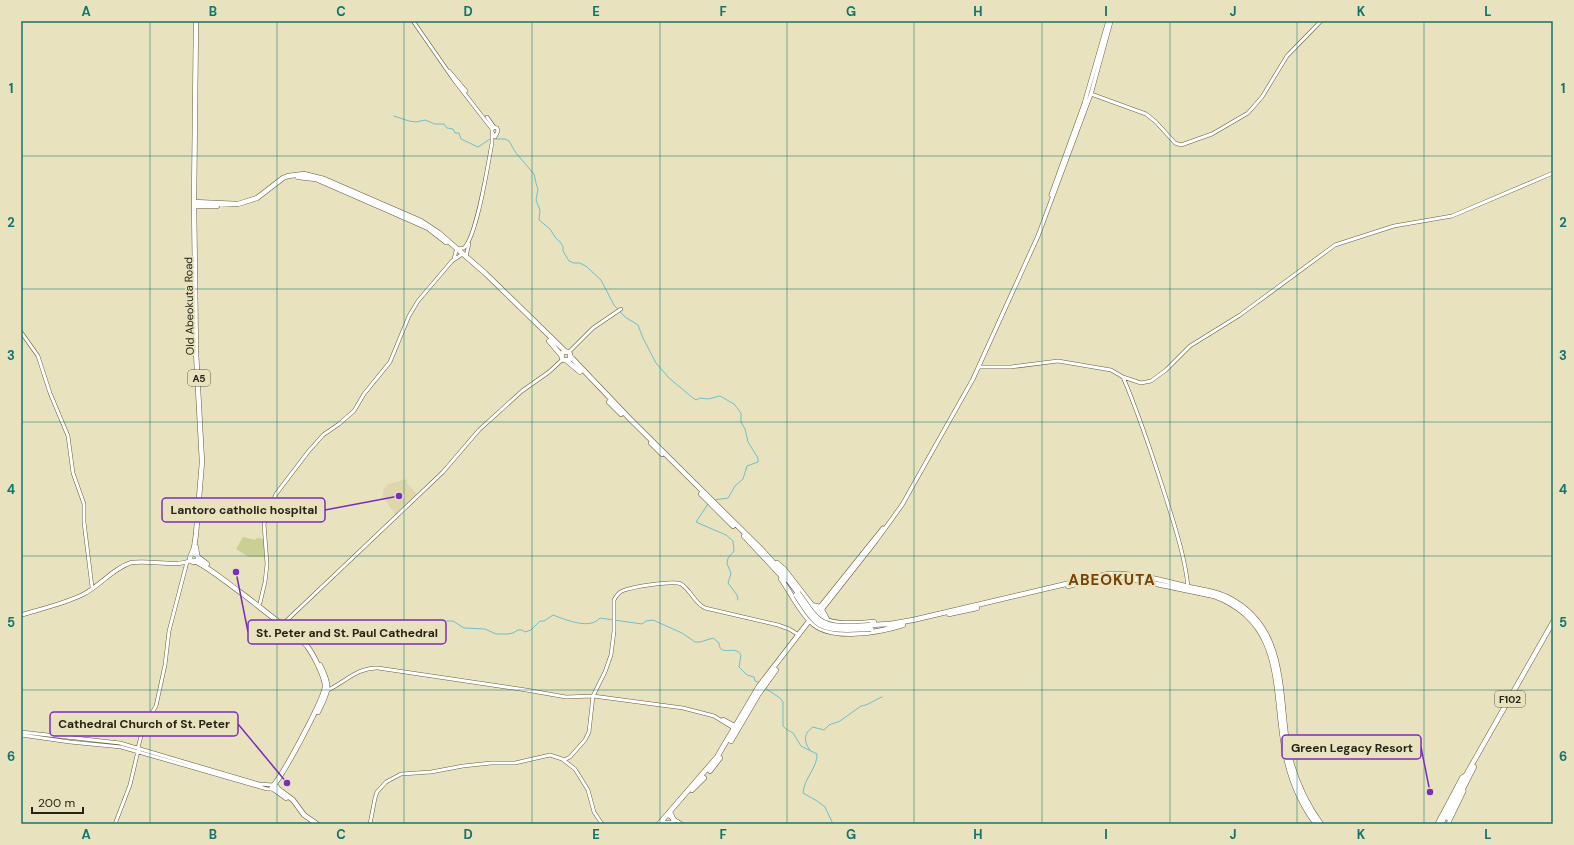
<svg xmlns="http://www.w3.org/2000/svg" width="1574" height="845" viewBox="0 0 1574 845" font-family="'DM Sans',sans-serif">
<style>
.built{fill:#ded6ac}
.green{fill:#cad093}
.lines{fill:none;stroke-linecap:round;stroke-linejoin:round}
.stream{stroke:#6dbfce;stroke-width:1}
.secondary-casing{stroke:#635d3e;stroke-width:4}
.primary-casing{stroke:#635d3e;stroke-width:4.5}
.highway-casing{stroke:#635d3e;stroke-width:5.5}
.secondary{stroke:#fff;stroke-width:3}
.primary{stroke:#fff;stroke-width:3.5}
.highway{stroke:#fff;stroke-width:4.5}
.highway-bridge-casing{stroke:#635d3e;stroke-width:5.5;stroke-linecap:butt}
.highway-bridge{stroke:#fff;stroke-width:4.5}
.grid{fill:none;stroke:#0f766e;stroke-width:1;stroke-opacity:0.55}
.labels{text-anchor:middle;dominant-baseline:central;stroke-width:4;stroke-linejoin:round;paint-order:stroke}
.shield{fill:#e8e2be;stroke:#605d48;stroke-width:1}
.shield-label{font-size:10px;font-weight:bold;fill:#262416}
.street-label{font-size:11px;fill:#262416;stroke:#e8e2be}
.district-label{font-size:15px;font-weight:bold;letter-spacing:1px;fill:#784105;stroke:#e8e2be}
.leader{fill:none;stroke:#7b2cbf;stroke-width:1.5}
.callout-dot{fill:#7b2cbf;stroke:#e8e2be;stroke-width:1.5}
.callout{fill:#e8e2be;stroke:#7b2cbf;stroke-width:1.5}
.callout-label{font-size:12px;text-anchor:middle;font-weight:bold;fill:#262416}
.neatline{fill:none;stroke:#0f766e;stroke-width:1.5}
.grid-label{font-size:13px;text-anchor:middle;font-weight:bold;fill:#0f766e}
</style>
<rect width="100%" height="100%" fill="#e8e2be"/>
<path class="built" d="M 407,479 L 407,483 L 417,495 L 396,515 L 383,497 L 383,490 L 388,484 Z"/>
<path class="green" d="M 243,537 L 255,540 L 257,538 L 264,539 L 265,557 L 249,557 L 236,549 Z"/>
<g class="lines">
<path class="stream" d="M 394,116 L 409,121 L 416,122 L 425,120 L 435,124 L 444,124 L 447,128 L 453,129 L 455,133 L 459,133 L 461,139 L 478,147 L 490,139 L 505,139 L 509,141 L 516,153 L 534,174 L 536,183 L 538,189 L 536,200 L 540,210 L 539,220 L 550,229 L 555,237 L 561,243 L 563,247 L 563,251 L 569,261 L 574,263 L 580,263 L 587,267 L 601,280 L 614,305 L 625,317 L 638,325 L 643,338 L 656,363 L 669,378 L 693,398 L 696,400 L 700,398 L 708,399 L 720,396 L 734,404 L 741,413 L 741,422 L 745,429 L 748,442 L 758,458 L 758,462 L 747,466 L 743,479 L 735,486 L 728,498 L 714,500
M 708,504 L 696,522 L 726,535 L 733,541 L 734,551 L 728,558 L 727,564 L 731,573 L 728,583 L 737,595 L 738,600
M 392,625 C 406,627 423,634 433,621 L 453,621 L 464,628 L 485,629 L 496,634 L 508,634 L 513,633 L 518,630 L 522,630 L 525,632 L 531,630 L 540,621 L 544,621 L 553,615 C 566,620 590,630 600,618 L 642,624 L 646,621 L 653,620 L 682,633 L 695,642 L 700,642 L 713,638 L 719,643 C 720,658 735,644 741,655 L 739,667 L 747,675 L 754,677 L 755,681 L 758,682
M 765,688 L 780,698 L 783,702 L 783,726 L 786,729 L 793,733 L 801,746 L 817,754 C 818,767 804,778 803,793 L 817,801 L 825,807 L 833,824
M 810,750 C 803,741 804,733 813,727 L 824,730 L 829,725 L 840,721 L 861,706 C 867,706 876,699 882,697"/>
<defs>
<path id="secondary" d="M 413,21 L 454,80 L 492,129
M 449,71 L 466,91
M 1091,94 L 1146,114 L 1156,122 L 1175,143 L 1181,145 L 1212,134 L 1248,113 L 1262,97 L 1287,56 L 1321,21
M 487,117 L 494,127
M 458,249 L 464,248 C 477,236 488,164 492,143 L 492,130 L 493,127 L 497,128 L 498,131 L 495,137 L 492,132
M 466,256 L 469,244
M 454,259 L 456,251
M 21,332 L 38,356 L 50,393 L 68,436 L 73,473 L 84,504 L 84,522 L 92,587
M 569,352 L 593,328 L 621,309
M 979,367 L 1011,367 L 1058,361 L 1111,370 L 1123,377 C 1140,417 1153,457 1166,498 C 1175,527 1185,557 1188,587
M 1123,377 L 1141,383 L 1151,381 L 1166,370 L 1190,346 L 1240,315 L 1335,245 L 1394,226 L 1452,216 L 1553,173
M 260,603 L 265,582 L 267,564 L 264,524 L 276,494 L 308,452 L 323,435 L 339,424 L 354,411 L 364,394 L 390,362 L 409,316 L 418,301 L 452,261 L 461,255
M 284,623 L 443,472 L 479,430 L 522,391 L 549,372 L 563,359
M 328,690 C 345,682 358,667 378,668 L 526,690 L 566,697 L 593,696 L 683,708 L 714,716 L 735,729
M 723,719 L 736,726
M 21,732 L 120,743 L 259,784 L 273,785
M 21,735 L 70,742 L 121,747 L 267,789 L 273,789
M 138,748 L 143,728 L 156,706 L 165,665 L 169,631 L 187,562
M 564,760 L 570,757 L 585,740 L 589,732 L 593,696 L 605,672 L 611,655 L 614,631 L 614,600 C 616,596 618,593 622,591 C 631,587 674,580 681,584 C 691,590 694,603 705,608 L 778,625 L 789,629 L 799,635
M 667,815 L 682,824
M 115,824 L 130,785 L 138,751
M 370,824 L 375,798 L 377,792 L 386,782 L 401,774 L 431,772 L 463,766 L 491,763 L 515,763 L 550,755 L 562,759 L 575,769 L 588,790 L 594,812 L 602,824"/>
<path id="primary" d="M 1051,195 L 1084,104 L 1108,21
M 818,609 L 883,528
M 821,611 L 876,541 L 902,505 L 973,379 L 1038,236 L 1091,94 L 1111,21
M 21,615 C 41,609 63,604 82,595 C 99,587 112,569 130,563 C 146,559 179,568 191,560
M 1437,824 L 1462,777 L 1466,775
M 1448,824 L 1464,791"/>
<path id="highway" d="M 298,177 L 316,179 L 403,217 L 428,228 L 446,242
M 194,202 L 238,204 L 257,198 L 283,178 L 288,176 L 304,174 L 324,179 L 421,221 L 439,233 L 485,273 L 565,351
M 194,206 L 217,206
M 549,341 L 561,355
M561.5 356a4.5 4.5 0 1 1 9 0a4.5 4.5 0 1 1-9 0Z
M 570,356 L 630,419 L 763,551 L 782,572 L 798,593
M 566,360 L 580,372
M 609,402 L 621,414
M 651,443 L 662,454
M 701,494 L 733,526
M 744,536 L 785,580
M 196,547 L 197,555
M190 558a4 4 0 1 1 8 0a4 4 0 1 1-8 0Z
M 191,555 L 194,548 L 196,534 L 202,462 L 196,352 L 194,202 L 196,21
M 198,557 L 207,564
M 195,561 C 211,569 226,582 240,592 C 255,603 269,615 284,626 C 292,632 300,638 307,646 C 313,654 324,675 325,685 C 326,696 282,777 272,787 L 273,789 L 276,790 L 277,787 L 274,785
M 777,563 L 784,569 L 822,618 C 836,626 858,623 874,622
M 781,579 C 791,593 799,611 811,622 C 831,642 880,632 903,625
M 1068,586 C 1085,582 1104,575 1123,577 L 1214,596 C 1286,623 1273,690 1285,752 C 1290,778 1300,803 1316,824
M 811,605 L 820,607
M 822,610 L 828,621
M 949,614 L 977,608
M 870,625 L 890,624 L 913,620 L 1108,574 C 1132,572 1166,581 1189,587 C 1202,590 1215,591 1227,597 C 1288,627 1278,693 1288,750 C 1294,777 1305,802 1321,824
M 318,712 C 329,690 331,687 320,665
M 731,741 L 758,695 L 776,670
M 710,771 L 720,758
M 277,788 L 293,800 L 304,815 L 317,824
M 275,790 L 286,798
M 692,790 L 704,778
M 671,814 L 674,821
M 1448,818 L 1474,767
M 665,823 L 673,823
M 659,824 L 717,757 L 759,686 L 816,612
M 1441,824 L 1466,775 L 1553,622"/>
</defs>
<use href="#secondary" class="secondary-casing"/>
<use href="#primary" class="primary-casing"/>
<use href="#highway" class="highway-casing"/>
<use href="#secondary" class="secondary"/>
<use href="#primary" class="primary"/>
<use href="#highway" class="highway"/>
<defs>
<path id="highway-bridge" d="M 798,593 C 805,601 811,614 820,620 C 833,629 855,626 870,625
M 796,595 C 802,604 808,615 816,622 C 829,633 855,629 871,629"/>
</defs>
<use href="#highway-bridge" class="highway-bridge-casing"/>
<use href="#highway-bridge" class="highway-bridge"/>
</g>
<path class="grid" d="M 150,21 L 150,824M 277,21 L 277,824M 404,21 L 404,824M 532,21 L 532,824M 660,21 L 660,824M 787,21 L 787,824M 914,21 L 914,824M 1042,21 L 1042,824M 1170,21 L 1170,824M 1297,21 L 1297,824M 1424,21 L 1424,824M 21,156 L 1553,156M 21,289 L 1553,289M 21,422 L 1553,422M 21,556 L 1553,556M 21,690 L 1553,690"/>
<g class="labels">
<g class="shield">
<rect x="188" y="370" width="22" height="16" rx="3"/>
<rect x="1495" y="691" width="30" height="16" rx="3"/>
</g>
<g class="shield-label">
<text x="199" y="378">A5</text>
<text x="1510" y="699">F102</text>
</g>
<g class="street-label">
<text transform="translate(189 306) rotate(-91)">Old Abeokuta Road</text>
</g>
<g class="district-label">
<text x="1112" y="580">ABEOKUTA</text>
</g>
</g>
<path class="leader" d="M399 496L325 510M236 572L248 632M287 783L238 724M1430 792L1421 747"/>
<g class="callout-dot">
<circle cx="399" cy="496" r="4"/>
<circle cx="236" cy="572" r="4"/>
<circle cx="287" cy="783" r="4"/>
<circle cx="1430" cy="792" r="4"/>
</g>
<g class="callout">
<rect x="162" y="498" width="163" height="24" rx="4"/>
<rect x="248" y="620" width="198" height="24" rx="4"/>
<rect x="50" y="712" width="188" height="24" rx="4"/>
<rect x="1282" y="735" width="139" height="24" rx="4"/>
</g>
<g class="callout-label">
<text x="244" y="514">Lantoro catholic hospital</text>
<text x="347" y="637">St. Peter and St. Paul Cathedral</text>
<text x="144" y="728">Cathedral Church of St. Peter</text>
<text x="1352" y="752">Green Legacy Resort</text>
</g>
<rect width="1574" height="845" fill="none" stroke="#e8e2be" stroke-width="44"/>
<path d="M32 807v6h51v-6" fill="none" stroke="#262416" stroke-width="2"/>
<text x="38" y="807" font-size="12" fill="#262416" stroke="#e8e2be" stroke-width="3" paint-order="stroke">200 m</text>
<rect x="22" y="22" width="1530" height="801" class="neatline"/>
<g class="grid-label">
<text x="86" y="16">A</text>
<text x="213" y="16">B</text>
<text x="341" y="16">C</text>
<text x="468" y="16">D</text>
<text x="596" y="16">E</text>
<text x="723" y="16">F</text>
<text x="851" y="16">G</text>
<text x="978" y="16">H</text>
<text x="1106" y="16">I</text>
<text x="1233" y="16">J</text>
<text x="1361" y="16">K</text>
<text x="1488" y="16">L</text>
<text x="11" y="93">1</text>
<text x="1563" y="93">1</text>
<text x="11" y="227">2</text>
<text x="1563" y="227">2</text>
<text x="11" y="360">3</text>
<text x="1563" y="360">3</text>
<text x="11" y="494">4</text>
<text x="1563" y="494">4</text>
<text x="11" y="627">5</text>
<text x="1563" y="627">5</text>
<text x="11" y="761">6</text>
<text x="1563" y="761">6</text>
<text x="86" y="839">A</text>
<text x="213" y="839">B</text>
<text x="341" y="839">C</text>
<text x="468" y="839">D</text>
<text x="596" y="839">E</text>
<text x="723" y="839">F</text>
<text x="851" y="839">G</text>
<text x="978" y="839">H</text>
<text x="1106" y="839">I</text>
<text x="1233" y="839">J</text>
<text x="1361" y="839">K</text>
<text x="1488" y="839">L</text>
</g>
</svg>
